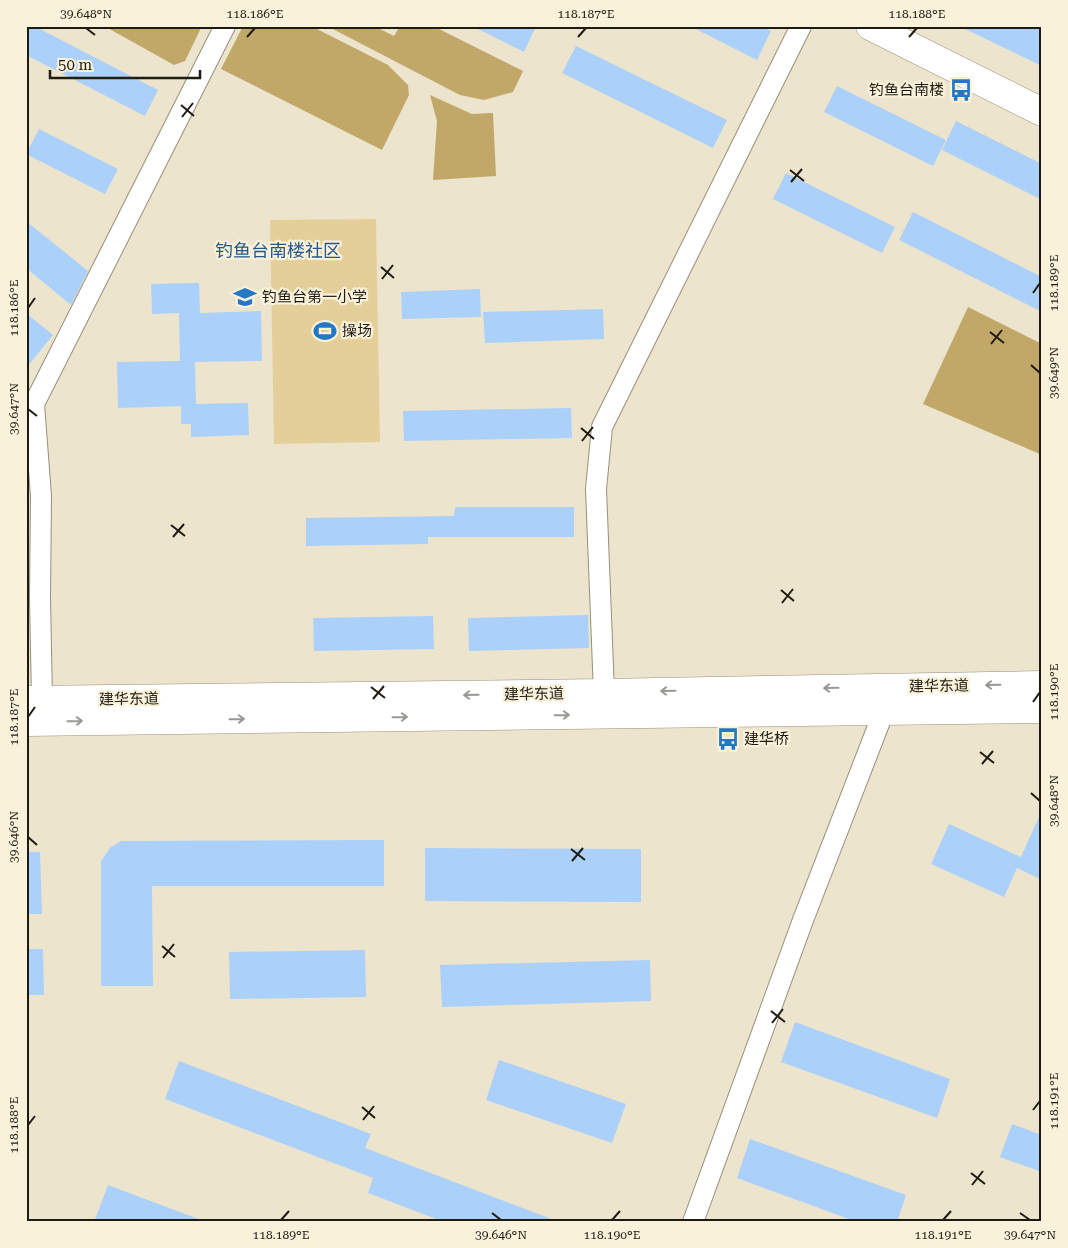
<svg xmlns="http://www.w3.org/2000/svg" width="1068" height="1248" viewBox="0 0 1068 1248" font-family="'Roboto Serif','Noto Sans SC',serif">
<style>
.green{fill:#e4cf9b}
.forest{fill:#c1a869}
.building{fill:#abd0f9}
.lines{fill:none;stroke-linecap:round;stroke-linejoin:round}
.street-casing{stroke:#978f7a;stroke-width:22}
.secondary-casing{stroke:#978f7a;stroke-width:29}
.primary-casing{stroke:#978f7a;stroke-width:29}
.street{stroke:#fff;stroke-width:20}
.secondary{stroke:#fff;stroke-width:28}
.primary{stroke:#fff;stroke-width:28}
.oneway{stroke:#9a9895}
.ticks{fill:none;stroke:#1e1b13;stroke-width:2}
.labels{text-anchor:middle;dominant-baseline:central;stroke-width:4.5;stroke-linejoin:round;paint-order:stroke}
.poi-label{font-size:15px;fill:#1e1b13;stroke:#faf1da;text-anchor:start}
.street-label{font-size:15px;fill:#1e1b13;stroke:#faf1da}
.quarter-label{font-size:18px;fill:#25588b;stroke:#faf1da}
.neatline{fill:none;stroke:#1e1b13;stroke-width:2}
.ticks-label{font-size:12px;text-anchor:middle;fill:#1e1b13}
</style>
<rect width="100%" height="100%" fill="#ede4cd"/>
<path class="green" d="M 376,219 L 380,442 L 274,444 L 270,220 Z"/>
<path class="forest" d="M 104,26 L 202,26 L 185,61 L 174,65 Z
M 243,26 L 311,26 L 388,65 L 408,85 L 409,95 L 382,150 L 221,69 Z
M 327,26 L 374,26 L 394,36 L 400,26 L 433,26 L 523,71 L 513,92 L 484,100 L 460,95 Z
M 430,95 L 472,114 L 493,113 L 496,176 L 433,180 L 437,121 Z
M 968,307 L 1042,344 L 1042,455 L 923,404 Z"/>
<path class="building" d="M 26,26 L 34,26 L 158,90 L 145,116 L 26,55 Z
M 472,26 L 536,26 L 524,52 Z
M 690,26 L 761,26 L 771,31 L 757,60 Z
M 959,26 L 1042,26 L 1042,66 Z
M 576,46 L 727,120 L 713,148 L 562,73 Z
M 837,86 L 946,140 L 933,166 L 824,112 Z
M 956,121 L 1042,164 L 1042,200 L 942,150 Z
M 39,129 L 118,169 L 105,194 L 26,154 Z
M 786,173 L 895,227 L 882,253 L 773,199 Z
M 913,212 L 1042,277 L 1042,312 L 899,240 Z
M 26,221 L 88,271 L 71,305 L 26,268 Z
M 199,283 L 200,313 L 261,311 L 262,361 L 195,362 L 196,404 L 248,403 L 249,435 L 191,437 L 191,424 L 181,424 L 181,406 L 118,408 L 117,362 L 180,361 L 179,313 L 152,314 L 151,284 Z
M 480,289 L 481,317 L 402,319 L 401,292 Z
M 603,309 L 604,339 L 485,343 L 483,312 Z
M 26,313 L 53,335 L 26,368 Z
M 571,408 L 572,438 L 404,441 L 403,411 Z
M 455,507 L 574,507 L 574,537 L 428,537 L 428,544 L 306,546 L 306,518 L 454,516 Z
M 588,615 L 589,648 L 469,651 L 468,618 Z
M 433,616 L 434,649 L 314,651 L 313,618 Z
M 1042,810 L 1042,880 L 1017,868 L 1004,897 L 931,864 L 949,824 L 1021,857 Z
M 384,840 L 384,886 L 152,886 L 153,986 L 101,986 L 101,861 L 110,848 L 121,841 Z
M 425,848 L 641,849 L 641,902 L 425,901 Z
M 26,852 L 40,852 L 42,914 L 26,914 Z
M 26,949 L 43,949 L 44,995 L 26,995 Z
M 365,950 L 366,997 L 230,999 L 229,952 Z
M 650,960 L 651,1001 L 442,1007 L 440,965 Z
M 795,1022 L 950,1079 L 937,1118 L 781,1062 Z
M 499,1060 L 626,1104 L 612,1143 L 486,1100 Z
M 179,1061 L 371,1134 L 365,1148 L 554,1220 L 554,1222 L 444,1222 L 368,1193 L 373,1178 L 165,1099 Z
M 1012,1124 L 1042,1135 L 1042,1172 L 1000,1157 Z
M 750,1139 L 906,1195 L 897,1222 L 857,1222 L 737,1178 Z
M 108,1185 L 201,1220 L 201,1222 L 94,1222 Z"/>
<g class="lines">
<defs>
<path id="street" d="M 604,693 L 596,489 L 602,427 L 801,26
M 42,700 L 40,598 L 41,496 L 34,404 L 225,26
M 693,1222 L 803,920 L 884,711 L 891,701"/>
<path id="secondary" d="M 870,26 L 1042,112"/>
<path id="primary" d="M 26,700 L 604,693 L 1042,685
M 26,722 L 1042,709"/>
</defs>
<use href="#street" class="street-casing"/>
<use href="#secondary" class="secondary-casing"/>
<use href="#primary" class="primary-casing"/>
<use href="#street" class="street"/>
<use href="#secondary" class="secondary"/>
<use href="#primary" class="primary"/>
</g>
<defs><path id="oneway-shaft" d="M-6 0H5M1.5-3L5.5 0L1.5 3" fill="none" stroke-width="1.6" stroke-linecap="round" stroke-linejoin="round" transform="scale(1.25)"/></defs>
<g class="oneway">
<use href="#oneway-shaft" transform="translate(993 685) rotate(179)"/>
<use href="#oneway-shaft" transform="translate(831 688) rotate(179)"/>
<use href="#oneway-shaft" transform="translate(668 691) rotate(179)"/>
<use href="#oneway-shaft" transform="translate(471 695) rotate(179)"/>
<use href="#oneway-shaft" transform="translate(562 715) rotate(-1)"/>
<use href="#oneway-shaft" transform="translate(400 717) rotate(-1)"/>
<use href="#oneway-shaft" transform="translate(237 719) rotate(-1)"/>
<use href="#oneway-shaft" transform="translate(75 721) rotate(-1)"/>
</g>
<path class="ticks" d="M 86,28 L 95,35M 247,37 L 255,28M 578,37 L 586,28M 909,37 L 917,28M 181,105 L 194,116M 182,117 L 193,103M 790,170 L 804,181M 791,182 L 802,169M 381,267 L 394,278M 382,279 L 393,265M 1033,293 L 1040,283M 28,308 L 35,298M 990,332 L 1004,343M 991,344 L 1002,330M 1031,365 L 1040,373M 28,409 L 37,416M 581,428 L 594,439M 582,441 L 593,427M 171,525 L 185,536M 173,537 L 184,524M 781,590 L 794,601M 782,603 L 793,589M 371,687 L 385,698M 373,699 L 384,686M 1033,702 L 1040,692M 28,717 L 35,707M 980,752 L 994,763M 982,764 L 993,751M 1031,793 L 1040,801M 28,837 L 37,845M 571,849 L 585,860M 572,861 L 583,848M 162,946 L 175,957M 163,958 L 174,944M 771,1011 L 785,1022M 772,1023 L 783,1009M 362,1107 L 375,1118M 1033,1110 L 1040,1101M 363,1120 L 374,1106M 28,1125 L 35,1116M 971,1173 L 985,1184M 972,1185 L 983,1171M 492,1213 L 501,1220M 1020,1213 L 1030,1220M 281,1220 L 289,1211M 612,1220 L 620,1211M 943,1220 L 951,1211"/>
<defs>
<symbol id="bus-bare" viewBox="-9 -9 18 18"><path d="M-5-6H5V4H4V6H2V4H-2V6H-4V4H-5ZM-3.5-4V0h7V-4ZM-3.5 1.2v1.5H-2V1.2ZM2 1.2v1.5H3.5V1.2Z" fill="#2378c6" stroke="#faf1da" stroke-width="2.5" paint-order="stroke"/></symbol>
<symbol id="school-bare" viewBox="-9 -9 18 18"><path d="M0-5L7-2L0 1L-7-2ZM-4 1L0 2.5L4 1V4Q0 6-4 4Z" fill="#2378c6" stroke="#faf1da" stroke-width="2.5" paint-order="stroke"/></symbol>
<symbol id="stadium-bare" viewBox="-9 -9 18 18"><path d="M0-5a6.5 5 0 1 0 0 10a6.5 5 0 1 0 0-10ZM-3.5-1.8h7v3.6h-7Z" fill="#2378c6" stroke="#faf1da" stroke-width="2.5" paint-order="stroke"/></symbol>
</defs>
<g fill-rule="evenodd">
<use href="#bus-bare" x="945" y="74" width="32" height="32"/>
<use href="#school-bare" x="229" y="281" width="32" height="32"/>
<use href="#stadium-bare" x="309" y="315" width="32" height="32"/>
<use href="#bus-bare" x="712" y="723" width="32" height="32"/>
</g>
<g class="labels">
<g class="poi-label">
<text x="944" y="90" text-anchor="end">钓鱼台南楼</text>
<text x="262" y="297">钓鱼台第一小学</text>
<text x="342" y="331">操场</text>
<text x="744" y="739">建华桥</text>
</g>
<g class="street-label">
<text transform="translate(939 686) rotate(-1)">建华东道</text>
<text transform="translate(534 694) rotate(-1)">建华东道</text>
<text transform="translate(129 699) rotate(-1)">建华东道</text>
</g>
<g class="quarter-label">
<text x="278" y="250">钓鱼台南楼社区</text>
</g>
</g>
<rect width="1068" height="1248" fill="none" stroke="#faf1da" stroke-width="55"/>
<path d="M50 70v8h150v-8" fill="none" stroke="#1e1b13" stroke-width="2.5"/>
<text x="58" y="70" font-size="15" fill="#1e1b13" stroke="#faf1da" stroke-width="4" paint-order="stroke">50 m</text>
<rect x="28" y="28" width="1012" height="1192" class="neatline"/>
<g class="ticks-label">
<text x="86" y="18">39.648°N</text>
<text x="255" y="18">118.186°E</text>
<text x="586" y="18">118.187°E</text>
<text x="917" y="18">118.188°E</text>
<text transform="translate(1054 283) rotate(-90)" y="4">118.189°E</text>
<text transform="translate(14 308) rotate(-90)" y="4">118.186°E</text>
<text transform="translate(1054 373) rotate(-90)" y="4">39.649°N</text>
<text transform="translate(14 409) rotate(-90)" y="4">39.647°N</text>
<text transform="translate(1054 692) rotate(-90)" y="4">118.190°E</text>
<text transform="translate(14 717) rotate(-90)" y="4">118.187°E</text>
<text transform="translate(1054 801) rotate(-90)" y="4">39.648°N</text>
<text transform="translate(14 837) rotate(-90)" y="4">39.646°N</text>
<text transform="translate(1054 1101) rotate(-90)" y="4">118.191°E</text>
<text transform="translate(14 1125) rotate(-90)" y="4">118.188°E</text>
<text x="281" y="1239">118.189°E</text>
<text x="501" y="1239">39.646°N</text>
<text x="612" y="1239">118.190°E</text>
<text x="943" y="1239">118.191°E</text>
<text x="1030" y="1239">39.647°N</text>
</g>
</svg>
